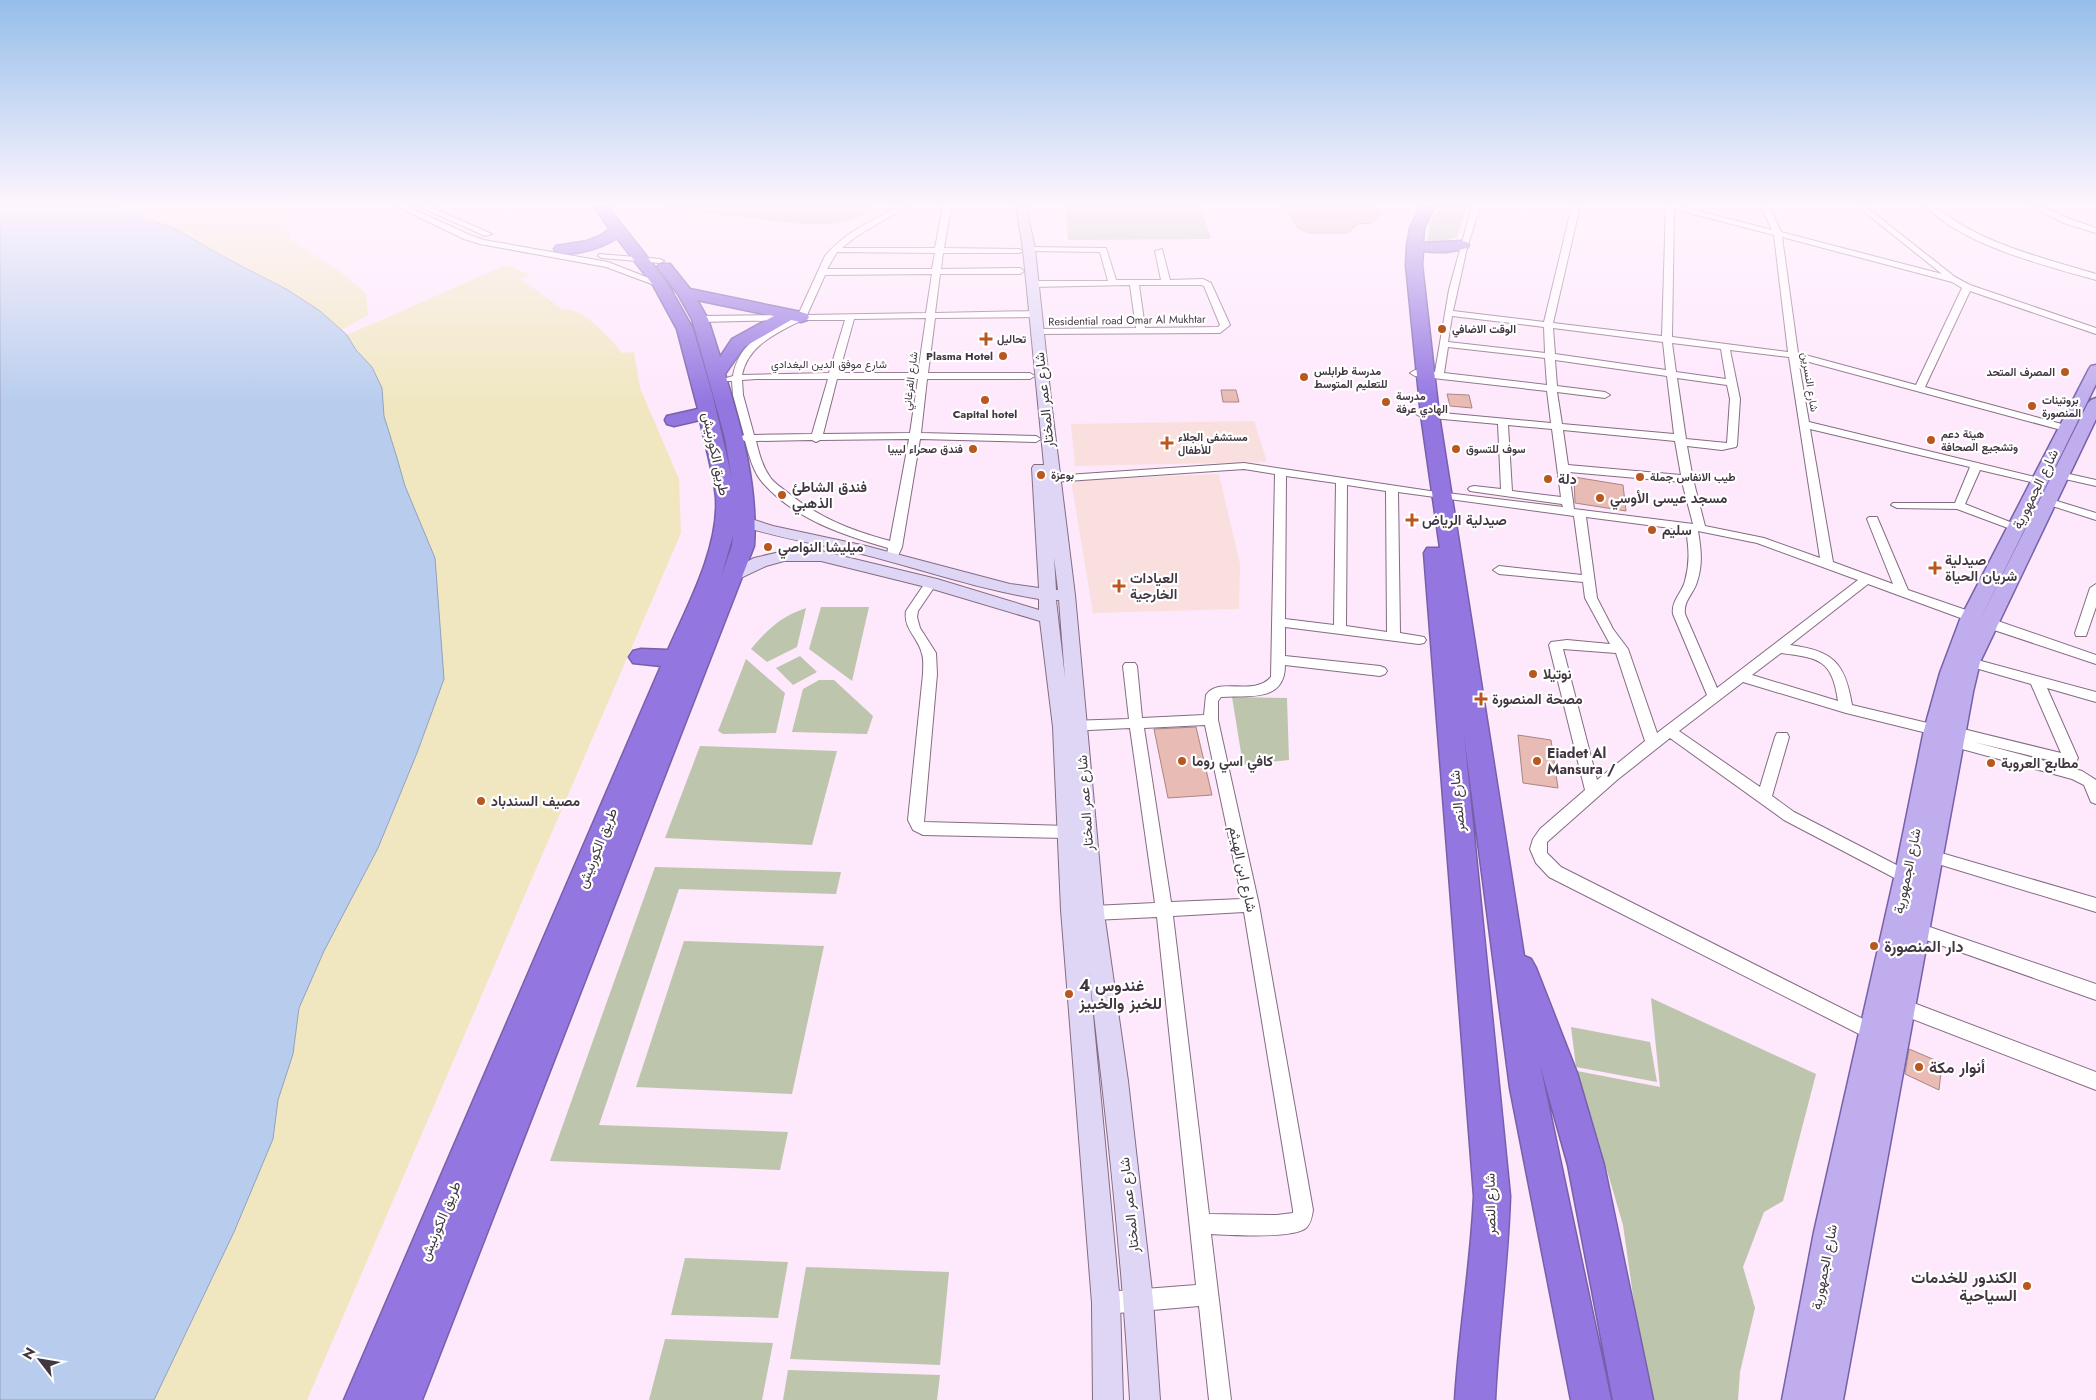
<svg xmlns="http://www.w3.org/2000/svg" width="2096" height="1400" viewBox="0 0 2096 1400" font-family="Jost,Vazirmatn,sans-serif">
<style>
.medical{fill:#fadfdf}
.green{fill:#bdc6ac}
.sand{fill:#f0e7c1}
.water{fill:#b8cdee;stroke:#95a0ba}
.building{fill:#e8bbb4;stroke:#a98681}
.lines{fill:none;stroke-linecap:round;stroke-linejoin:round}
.street-casing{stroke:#846c82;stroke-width:2}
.secondary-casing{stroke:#846c82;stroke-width:2}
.primary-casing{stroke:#7760a9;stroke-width:3}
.highway-casing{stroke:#7760a9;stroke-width:3}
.street{fill:#fff;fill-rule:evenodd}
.secondary{fill:#dfd6f6;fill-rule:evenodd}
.primary{fill:#bfaded;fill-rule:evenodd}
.highway{fill:#9476e1;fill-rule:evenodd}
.poi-dot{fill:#ba571f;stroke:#fff;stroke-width:2}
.labels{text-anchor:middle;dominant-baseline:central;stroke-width:4.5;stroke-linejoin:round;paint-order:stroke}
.far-street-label{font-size:11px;fill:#423741;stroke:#fff}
.far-poi-label{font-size:11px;font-weight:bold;fill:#423741;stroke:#fff;text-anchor:start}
.street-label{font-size:14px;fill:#423741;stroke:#fff}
.poi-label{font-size:14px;font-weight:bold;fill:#423741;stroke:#fff;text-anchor:start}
.near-poi-label{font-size:16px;font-weight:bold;fill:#423741;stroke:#fff;text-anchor:start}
</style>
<rect width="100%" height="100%" fill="#fee8fc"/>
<path class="medical" d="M 1254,421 L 1267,462 L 1075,466 L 1071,424 Z
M 1219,474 L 1240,564 L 1239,609 L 1093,613 L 1071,480 Z"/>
<path class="green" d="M 660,206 L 873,206 C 851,236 780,221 748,218 C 723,215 698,212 672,209 Z
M 1065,206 L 1200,206 L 1211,239 L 1068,240 Z
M 1442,206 L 1467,206 L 1457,237 L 1437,243 L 1427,242 L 1431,221 Z
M 821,607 L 869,607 L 852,681 L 809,649 Z
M 806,608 L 797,647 L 767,662 L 751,649 C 768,629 780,617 806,608 Z
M 800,656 L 817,672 L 793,685 L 776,668 Z
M 746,659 L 785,693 L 776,733 L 723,734 L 718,731 Z
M 819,680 L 834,680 L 873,716 L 867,734 L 792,732 L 803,689 Z
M 1232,697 L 1287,698 L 1289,760 L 1243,765 Z
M 700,746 L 837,751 L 812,845 L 665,838 Z
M 655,867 L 841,872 L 836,894 L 679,889 L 599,1125 L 788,1132 L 780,1170 L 550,1161 Z
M 684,941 L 824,946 L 792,1094 L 636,1087 Z
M 1651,998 L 1816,1074 L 1783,1201 L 1764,1212 L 1743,1267 L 1755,1308 L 1740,1372 L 1738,1400 L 1651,1400 L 1645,1381 L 1623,1225 L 1591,1116 L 1572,1070 L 1660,1087 Z
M 1571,1027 L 1650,1042 L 1657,1082 L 1576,1067 Z
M 685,1258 L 788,1262 L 778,1318 L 671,1315 Z
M 806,1267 L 949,1272 L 940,1365 L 790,1359 Z
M 665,1339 L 773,1343 L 762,1400 L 649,1400 Z
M 788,1370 L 940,1375 L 937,1400 L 783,1400 Z"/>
<path class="sand" d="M 109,206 L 293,206 L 285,221 L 290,239 L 339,271 L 366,293 L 368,315 L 342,330 L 283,287 L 169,226 Z
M 506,265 L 531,275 L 521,279 L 562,309 C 583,307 610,338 622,353 L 634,352 L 640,388 L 679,479 L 681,533 L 307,1400 L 154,1400 L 234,1232 L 272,1139 L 278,1100 L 293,1054 L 299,1008 L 324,951 L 378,848 L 417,753 L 435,558 L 405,486 L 397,458 L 384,416 L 382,388 L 372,367 L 356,350 L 347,335 Z"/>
<path class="water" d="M 0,206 L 110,206 L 174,228 L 228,259 L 288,290 L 320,311 L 347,335 L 356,350 L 372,367 L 382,388 L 384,416 L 397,458 L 405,486 L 435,558 L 444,679 L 417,753 L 378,848 L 324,951 L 299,1008 L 293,1054 L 278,1100 L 273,1139 L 234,1232 L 154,1400 L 0,1400 Z"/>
<path class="building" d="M 1285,206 L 1370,206 L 1382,212 L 1372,223 L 1357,224 L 1348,233 L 1309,233 L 1298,228 Z
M 1221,390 L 1236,390 L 1239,402 L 1223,402 Z
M 1447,394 L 1469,395 L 1472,408 L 1450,406 Z
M 1574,477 L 1623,485 L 1626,511 L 1575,503 Z
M 1196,727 L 1212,795 L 1168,798 L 1154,729 Z
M 1518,735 L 1551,740 L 1558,788 L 1523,783 Z
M 1909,1049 L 1942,1063 L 1939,1090 L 1905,1074 Z"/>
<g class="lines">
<defs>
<path id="street" d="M 396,206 L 406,206 L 470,235 L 484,240 L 608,262 L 664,284 L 657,286 L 606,267 L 480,244 L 464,239 Z
M 418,206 L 428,206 L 492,234 L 485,236 Z
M 899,206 L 908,206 L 857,236 L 842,248 L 935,248 L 943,206 L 951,206 L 944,248 L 1019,249 L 1023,251 L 1019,253 L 943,253 L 941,269 L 1020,268 L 1024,271 L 1020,274 L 940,274 L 935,313 L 1035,311 L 1039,314 L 1035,317 L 935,318 L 928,373 L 1030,373 L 1035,376 L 1030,379 L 927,379 L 921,433 L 1036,436 L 1041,439 L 1036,442 L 920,439 L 902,547 L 897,558 L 893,559 L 887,555 L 888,548 C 843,535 796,520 763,483 C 753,472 749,455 745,441 L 738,438 L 744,435 L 733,395 L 732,381 L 725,381 L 723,379 L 733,376 C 738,345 762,333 787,320 L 700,322 L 695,319 L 700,316 L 798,315 L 825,256 C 844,233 873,220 899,206 ZM 837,252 L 935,253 L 932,269 L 827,269 ZM 932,274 L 926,313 L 807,315 L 825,275 ZM 926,318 L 918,373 L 839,373 L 854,319 ZM 802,320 L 845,320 L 829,373 L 742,375 C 748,345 777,333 802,320 ZM 756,379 L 828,379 L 812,434 L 754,435 L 743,395 L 742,380 ZM 837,379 L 918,379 L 910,433 L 823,434 ZM 909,439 L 890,541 C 850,530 819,518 787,492 C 781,487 774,483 770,477 C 762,466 759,453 756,441 L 812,440 L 816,442 L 820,440 Z
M 1472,206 L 1480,206 L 1467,248 L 1453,311 L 1544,322 L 1572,206 L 1580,206 L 1553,323 L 1662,336 L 1666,206 L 1679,206 L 1772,230 L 1761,206 L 1769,206 L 1781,232 L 1942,274 L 1857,206 L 1865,206 L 1955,277 L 1970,285 L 2096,328 L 2096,334 L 1970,291 L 1925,387 L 2069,426 L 2070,428 L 2065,431 L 1798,359 L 1809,422 L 2043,479 L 2045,481 L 2039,484 L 1980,470 L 1965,504 L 2020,526 L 2022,528 L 2016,531 L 1957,509 L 1897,508 L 1891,505 L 1893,503 L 1955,503 L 1970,467 L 1810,429 L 1833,562 L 1893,584 L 1867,519 L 1869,517 L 1877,517 L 1908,590 L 2096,655 L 2096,664 L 1985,627 L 1868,584 L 1790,645 C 1833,651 1845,662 1852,705 L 1940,726 L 1942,730 L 1940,734 L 1935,735 L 1846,713 L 1743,682 L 1679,731 L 1760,787 L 1775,737 L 1777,733 L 1787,733 L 1789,737 L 1772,796 L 1794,812 L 1912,873 L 1914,878 L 1912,883 L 1906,884 L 1784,820 L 1670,738 L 1617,780 L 1547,842 L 1547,853 L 1561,867 L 1879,1027 L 1882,1033 L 1879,1039 L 1873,1041 L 1549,877 L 1536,863 L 1530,849 L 1533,839 L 1540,829 L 1585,790 L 1549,645 L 1551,642 L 1567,640 L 1610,644 L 1585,598 L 1583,582 L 1499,574 L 1493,570 L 1499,566 L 1582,575 L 1574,516 L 1398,492 L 1400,633 L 1424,637 L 1426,640 L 1424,643 L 1419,644 L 1285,627 L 1285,656 L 1380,666 L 1385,668 L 1387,671 L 1385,674 L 1380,676 L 1285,665 C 1285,703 1248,695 1221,697 L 1218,701 L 1218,720 L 1259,905 L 1313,1210 C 1312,1216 1311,1224 1306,1228 C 1293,1239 1230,1235 1211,1234 L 1231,1400 L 1209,1400 L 1199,1306 L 1106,1314 L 1098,1311 L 1095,1303 L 1098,1295 L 1106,1292 L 1196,1285 L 1157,917 L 1093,920 L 1087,918 L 1085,913 L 1087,908 L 1093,906 L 1155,903 L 1130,728 L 1069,731 L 1064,730 L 1062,726 L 1064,722 L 1069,721 L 1129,719 L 1123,666 L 1125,663 L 1135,663 L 1137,666 L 1142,718 L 1204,715 L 1206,695 C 1218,676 1254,697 1271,677 L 1275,474 L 1244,469 L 1052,482 L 1046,479 L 1052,476 L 1244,463 L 1430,491 L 1563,507 L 1562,504 L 1470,491 L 1468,489 L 1470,487 L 1474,486 L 1501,489 L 1498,424 L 1421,417 L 1416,414 L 1421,411 L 1551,423 L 1547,391 L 1415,376 L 1410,373 L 1415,370 L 1435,372 L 1449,290 ZM 1674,209 L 1774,235 L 1788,352 L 1672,337 ZM 1782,237 L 1952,282 L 1962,288 L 1916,385 L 1798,353 ZM 1452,316 L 1544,327 L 1545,353 L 1448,342 ZM 1553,328 L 1663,342 L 1666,370 L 1555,354 ZM 1672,343 L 1721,349 L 1726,379 L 1676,372 ZM 1448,347 L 1545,358 L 1547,385 L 1444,373 ZM 1730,350 L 1789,357 L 1820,558 L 1764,538 L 1705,526 L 1693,479 L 1687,446 L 1722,450 L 1736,447 L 1737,445 L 1740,399 ZM 1555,360 L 1667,376 L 1674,434 L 1562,424 L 1557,392 L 1605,398 L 1610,395 L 1605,392 L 1557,386 ZM 1677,378 L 1727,385 L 1730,399 L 1727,443 L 1686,439 ZM 1508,425 L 1552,429 L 1561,497 L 1512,491 ZM 1563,430 L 1675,441 L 1681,475 L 1568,465 ZM 1569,472 L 1682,482 L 1693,524 L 1574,509 ZM 1286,476 L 1336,483 L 1334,625 L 1285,619 ZM 1347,485 L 1386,491 L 1387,632 L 1346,626 ZM 1586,517 L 1686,530 C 1689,548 1690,563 1685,581 C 1682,593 1671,601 1673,614 L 1707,695 L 1657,733 L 1628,649 L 1613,629 L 1597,598 ZM 1698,531 L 1757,543 L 1858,580 L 1717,688 L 1685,614 C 1683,601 1694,593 1697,582 C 1703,564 1701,549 1698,531 ZM 1563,649 L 1616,653 L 1645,741 L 1597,780 ZM 1781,653 C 1819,658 1832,659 1838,701 L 1752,675 ZM 1205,725 L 1242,899 L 1171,902 L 1144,728 ZM 1244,912 L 1293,1210 L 1293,1213 L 1277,1215 L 1209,1214 L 1173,916 Z
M 1926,206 L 1934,206 C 1981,244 2040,257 2096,274 L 2096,280 C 2046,266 1962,245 1926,206 Z
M 2031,206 L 2041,206 L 2070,219 L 2096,228 L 2096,233 L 2064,223 Z
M 1026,247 L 1106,248 L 1116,280 L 1161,280 L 1155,251 L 1162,249 L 1170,280 L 1203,279 L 1211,283 L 1230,325 L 1220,333 L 1033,334 L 1033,330 L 1036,329 L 1136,328 L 1130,285 L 1032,287 L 1028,284 L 1032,281 L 1108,281 L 1100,252 L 1029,251 L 1026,251 ZM 1139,285 L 1201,285 L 1204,286 L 1220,325 L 1218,327 L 1145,328 Z
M 599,254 L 660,259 L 664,261 L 660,263 L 602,258 L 598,256 Z
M 2060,472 L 2096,480 L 2096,486 L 2056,477 L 2055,475 Z
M 2047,498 L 2096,513 L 2096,520 L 2043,503 L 2041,501 L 2043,499 Z
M 931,579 L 937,583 L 918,611 L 917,617 L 920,628 L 936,653 L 937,674 L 924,822 L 1068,826 L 1073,828 L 1076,832 L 1073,836 L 1068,838 L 923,835 L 913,830 L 908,820 L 923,674 C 923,668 924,660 922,654 C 919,638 903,629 906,611 L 927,580 Z
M 2096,584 L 2096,607 L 2087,633 L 2086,636 L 2076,636 L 2075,633 L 2090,588 Z
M 1970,658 L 2096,692 L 2096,702 L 2047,688 L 2078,758 L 2075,764 L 2070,765 L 1974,742 L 2082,771 L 2096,780 L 2096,804 L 2091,802 L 2084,785 L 2072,779 L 1951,746 L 1949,742 L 1951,738 L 1955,737 L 1950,736 L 1948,732 L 1950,728 L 1955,727 L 2061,753 L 2031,684 L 1965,665 L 1963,662 L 1965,659 Z
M 1931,850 L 2096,898 L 2096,912 L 1925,860 L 1923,856 L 1925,852 Z
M 1918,923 L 2096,984 L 2096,1000 L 1912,935 L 1910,930 L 1912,925 Z
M 1903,999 L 2096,1072 L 2096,1090 L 1897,1013 L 1894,1007 L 1897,1001 Z"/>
<path id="secondary" d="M 1016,206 L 1026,206 L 1035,249 L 1052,409 L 1075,595 L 1104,913 L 1128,1081 L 1153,1300 L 1160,1400 L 1130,1400 C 1122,1257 1106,1114 1089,972 L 1120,1303 L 1123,1400 L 1093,1400 L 1092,1303 L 1061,910 L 1053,727 L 1040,621 L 926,587 L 821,561 L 784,561 L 766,566 L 732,582 L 726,581 L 724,577 L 726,573 L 754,558 L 784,551 L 821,551 L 937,579 L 1039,610 L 1039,599 C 977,589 918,568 858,553 C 818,544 778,538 739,525 L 737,522 L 739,519 L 745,517 L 773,526 L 866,546 L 1010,584 L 1039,588 L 1032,468 L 1034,465 L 1044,465 L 1023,249 ZM 1054,557 L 1058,590 L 1056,590 ZM 1056,600 L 1059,600 L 1065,678 Z"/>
<path id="primary" d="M 2096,365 L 2096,384 L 1977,626 L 2088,403 L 2091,400 L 2096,398 L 2096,419 L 1980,662 L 1973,692 L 1843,1400 L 1782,1400 L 1814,1232 L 1894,878 L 1924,730 L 1940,673 L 1961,617 L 2089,369 L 2091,366 Z"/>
<path id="highway" d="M 593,206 L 607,206 L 666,281 L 693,329 L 713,397 L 732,479 L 725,438 L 692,319 L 678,294 L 657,267 L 660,264 L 670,264 L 690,289 L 801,312 L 807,314 L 809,317 L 807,320 L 801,322 L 791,320 L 744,347 L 725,374 C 742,431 758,486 754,546 L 422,1400 L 344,1400 L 661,666 L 633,663 L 629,657 L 633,651 L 641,649 L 668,650 C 688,605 719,548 716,498 C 714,474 705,445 700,420 L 674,426 L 667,424 L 665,420 L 667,416 L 698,409 L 677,329 L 653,285 L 617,238 C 601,248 574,257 556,252 L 554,249 L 556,246 L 587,241 L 600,236 L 610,229 ZM 697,300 L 774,316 L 732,339 L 720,357 L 708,319 ZM 733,535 L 732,546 L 721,577 Z
M 1421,206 L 1435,206 L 1424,228 L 1423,243 L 1462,241 L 1467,242 L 1469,245 L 1467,248 C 1453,252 1437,253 1423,251 L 1422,265 L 1439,415 L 1524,956 L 1531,959 L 1536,968 L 1577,1073 L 1604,1165 L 1653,1400 L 1613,1400 L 1568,1165 L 1540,1065 L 1611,1400 L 1571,1400 L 1510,1088 L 1464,735 L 1510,1196 C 1508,1264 1498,1332 1495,1400 L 1455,1400 C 1459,1332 1471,1264 1474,1196 L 1424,553 L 1427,548 L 1440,548 L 1421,415 L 1406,265 L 1407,246 L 1410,228 Z"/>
</defs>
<use href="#street" class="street-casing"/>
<use href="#secondary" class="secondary-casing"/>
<use href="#primary" class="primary-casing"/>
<use href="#highway" class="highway-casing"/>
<use href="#street" class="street"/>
<use href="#secondary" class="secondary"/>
<use href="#primary" class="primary"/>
<use href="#highway" class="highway"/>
</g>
<linearGradient id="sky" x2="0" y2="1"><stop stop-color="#95beea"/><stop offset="0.51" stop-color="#fff5fe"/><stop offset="1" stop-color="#fff5fe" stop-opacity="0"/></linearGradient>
<rect width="2096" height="402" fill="url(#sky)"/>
<g class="poi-dot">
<circle cx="1442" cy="329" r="5"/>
<path d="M983.5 331.5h5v5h5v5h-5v5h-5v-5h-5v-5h5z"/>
<circle cx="1003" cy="356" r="5"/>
<circle cx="2065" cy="372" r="5"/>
<circle cx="1304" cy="377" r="5"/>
<circle cx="985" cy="400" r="5"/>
<circle cx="1386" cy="402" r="5"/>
<circle cx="2032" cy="406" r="5"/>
<circle cx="1931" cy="440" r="5"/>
<path d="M1164.5 435.5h5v5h5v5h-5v5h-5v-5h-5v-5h5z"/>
<circle cx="973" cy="449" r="5"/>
<circle cx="1456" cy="449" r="5"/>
<circle cx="1041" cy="475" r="5"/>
<circle cx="1640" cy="477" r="5"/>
<circle cx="1548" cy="479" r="5"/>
<circle cx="782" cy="495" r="5"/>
<circle cx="1600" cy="498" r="5"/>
<path d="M1409.5 512.5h5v5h5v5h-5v5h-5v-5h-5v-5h5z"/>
<circle cx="1652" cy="530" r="5"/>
<circle cx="768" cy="547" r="5"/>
<path d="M1932.5 560.5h5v5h5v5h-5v5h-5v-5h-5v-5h5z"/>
<path d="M1116.5 578.5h5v5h5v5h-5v5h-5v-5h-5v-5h5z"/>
<circle cx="1533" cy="674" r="5"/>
<path d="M1478.5 691.5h5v5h5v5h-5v5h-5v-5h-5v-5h5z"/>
<circle cx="1182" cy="761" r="5"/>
<circle cx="1537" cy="761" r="5"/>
<circle cx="1991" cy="763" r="5"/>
<circle cx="481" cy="801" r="5"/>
<circle cx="1874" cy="946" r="5"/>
<circle cx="1069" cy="994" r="5"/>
<circle cx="1919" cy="1067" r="5"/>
<circle cx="2027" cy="1286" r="5"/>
</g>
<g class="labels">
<g class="far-street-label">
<text transform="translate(1127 320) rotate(-1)">Residential road Omar Al Mukhtar</text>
<text x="829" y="364">شارع موفق الدين البغدادي</text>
<text transform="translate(910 381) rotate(-83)">شارع الفرغاني</text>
<text transform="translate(1810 382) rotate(81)">شارع النسرين</text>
</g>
<g class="far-poi-label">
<text x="1452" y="329">الوقت الاضافي</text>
<text x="997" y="339">تحاليل</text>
<text x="993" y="356" text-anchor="end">Plasma Hotel</text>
<text x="1314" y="371">مدرسة طرابلس<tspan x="1314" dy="13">للتعليم المتوسط</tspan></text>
<text x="2055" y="372" text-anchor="end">المصرف المتحد</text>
<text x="1396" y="396">مدرسة<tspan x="1396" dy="13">الهادي عرفة</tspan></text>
<text x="2042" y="400">بروتينات<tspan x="2042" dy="13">المنصورة</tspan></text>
<text x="985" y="414" text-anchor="middle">Capital hotel</text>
<text x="1941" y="434">هيئة دعم<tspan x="1941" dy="13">وتشجيع الصحافة</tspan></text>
<text x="1178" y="437">مستشفى الجلاء<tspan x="1178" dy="13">للأطفال</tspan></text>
<text x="963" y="449" text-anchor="end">فندق صحراء ليبيا</text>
<text x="1466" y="449">سوف للتسوق</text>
<text x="1051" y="475">بوعزة</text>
<text x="1650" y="477">طيب الانفاس جملة</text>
</g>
<g class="street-label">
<text transform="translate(1044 400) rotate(-96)">شارع عمر المختار</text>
<text transform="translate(716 454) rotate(78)">طريق الكورنيش</text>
<text transform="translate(2035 489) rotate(-64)">شارع الجمهورية</text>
<text transform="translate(1457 801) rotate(-95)">شارع النصر</text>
<text transform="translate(1085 803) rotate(-94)">شارع عمر المختار</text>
<text transform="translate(597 848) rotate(-68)">طريق الكورنيش</text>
<text transform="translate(1243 869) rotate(78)">شارع ابن الهيثم</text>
<text transform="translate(1907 871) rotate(-78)">شارع الجمهورية</text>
<text transform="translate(1490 1204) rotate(-91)">شارع النصر</text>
<text transform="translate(1129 1205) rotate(-96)">شارع عمر المختار</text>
<text transform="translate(440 1221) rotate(-67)">طريق الكورنيش</text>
<text transform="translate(1824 1267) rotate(-79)">شارع الجمهورية</text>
</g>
<g class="poi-label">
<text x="1558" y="479">دلة</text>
<text x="792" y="487">فندق الشاطئ<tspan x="792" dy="16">الذهبي</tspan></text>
<text x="1610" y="498">مسجد عيسى الأوسي</text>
<text x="1422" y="520">صيدلية الرياض</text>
<text x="1662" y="530">سليم</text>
<text x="778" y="547">ميليشا النواصي</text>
<text x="1945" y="560">صيدلية<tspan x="1945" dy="16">شريان الحياة</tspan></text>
<text x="1130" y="578">العيادات<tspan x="1130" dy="16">الخارجية</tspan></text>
<text x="1543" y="674">نوتيلا</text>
<text x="1492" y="699">مصحة المنصورة</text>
<text x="1547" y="753">Eiadet Al<tspan x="1547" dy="16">Mansura /</tspan></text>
<text x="1192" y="761">كافي اسي روما</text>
<text x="2001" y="763">مطابع العروبة</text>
<text x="491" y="801">مصيف السندباد</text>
</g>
<g class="near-poi-label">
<text x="1884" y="946">دار المنصورة</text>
<text x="1079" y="985">غندوس 4<tspan x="1079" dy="18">للخبز والخبيز</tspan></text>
<text x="1929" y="1067">أنوار مكة</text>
<text x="2017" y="1277" text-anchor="end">الكندور للخدمات<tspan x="2017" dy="18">السياحية</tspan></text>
</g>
</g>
<g transform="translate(40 1360) rotate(301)" stroke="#ffffff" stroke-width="4" paint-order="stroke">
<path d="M0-4L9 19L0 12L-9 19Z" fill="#423741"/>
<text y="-8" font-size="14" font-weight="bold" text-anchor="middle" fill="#423741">N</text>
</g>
</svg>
